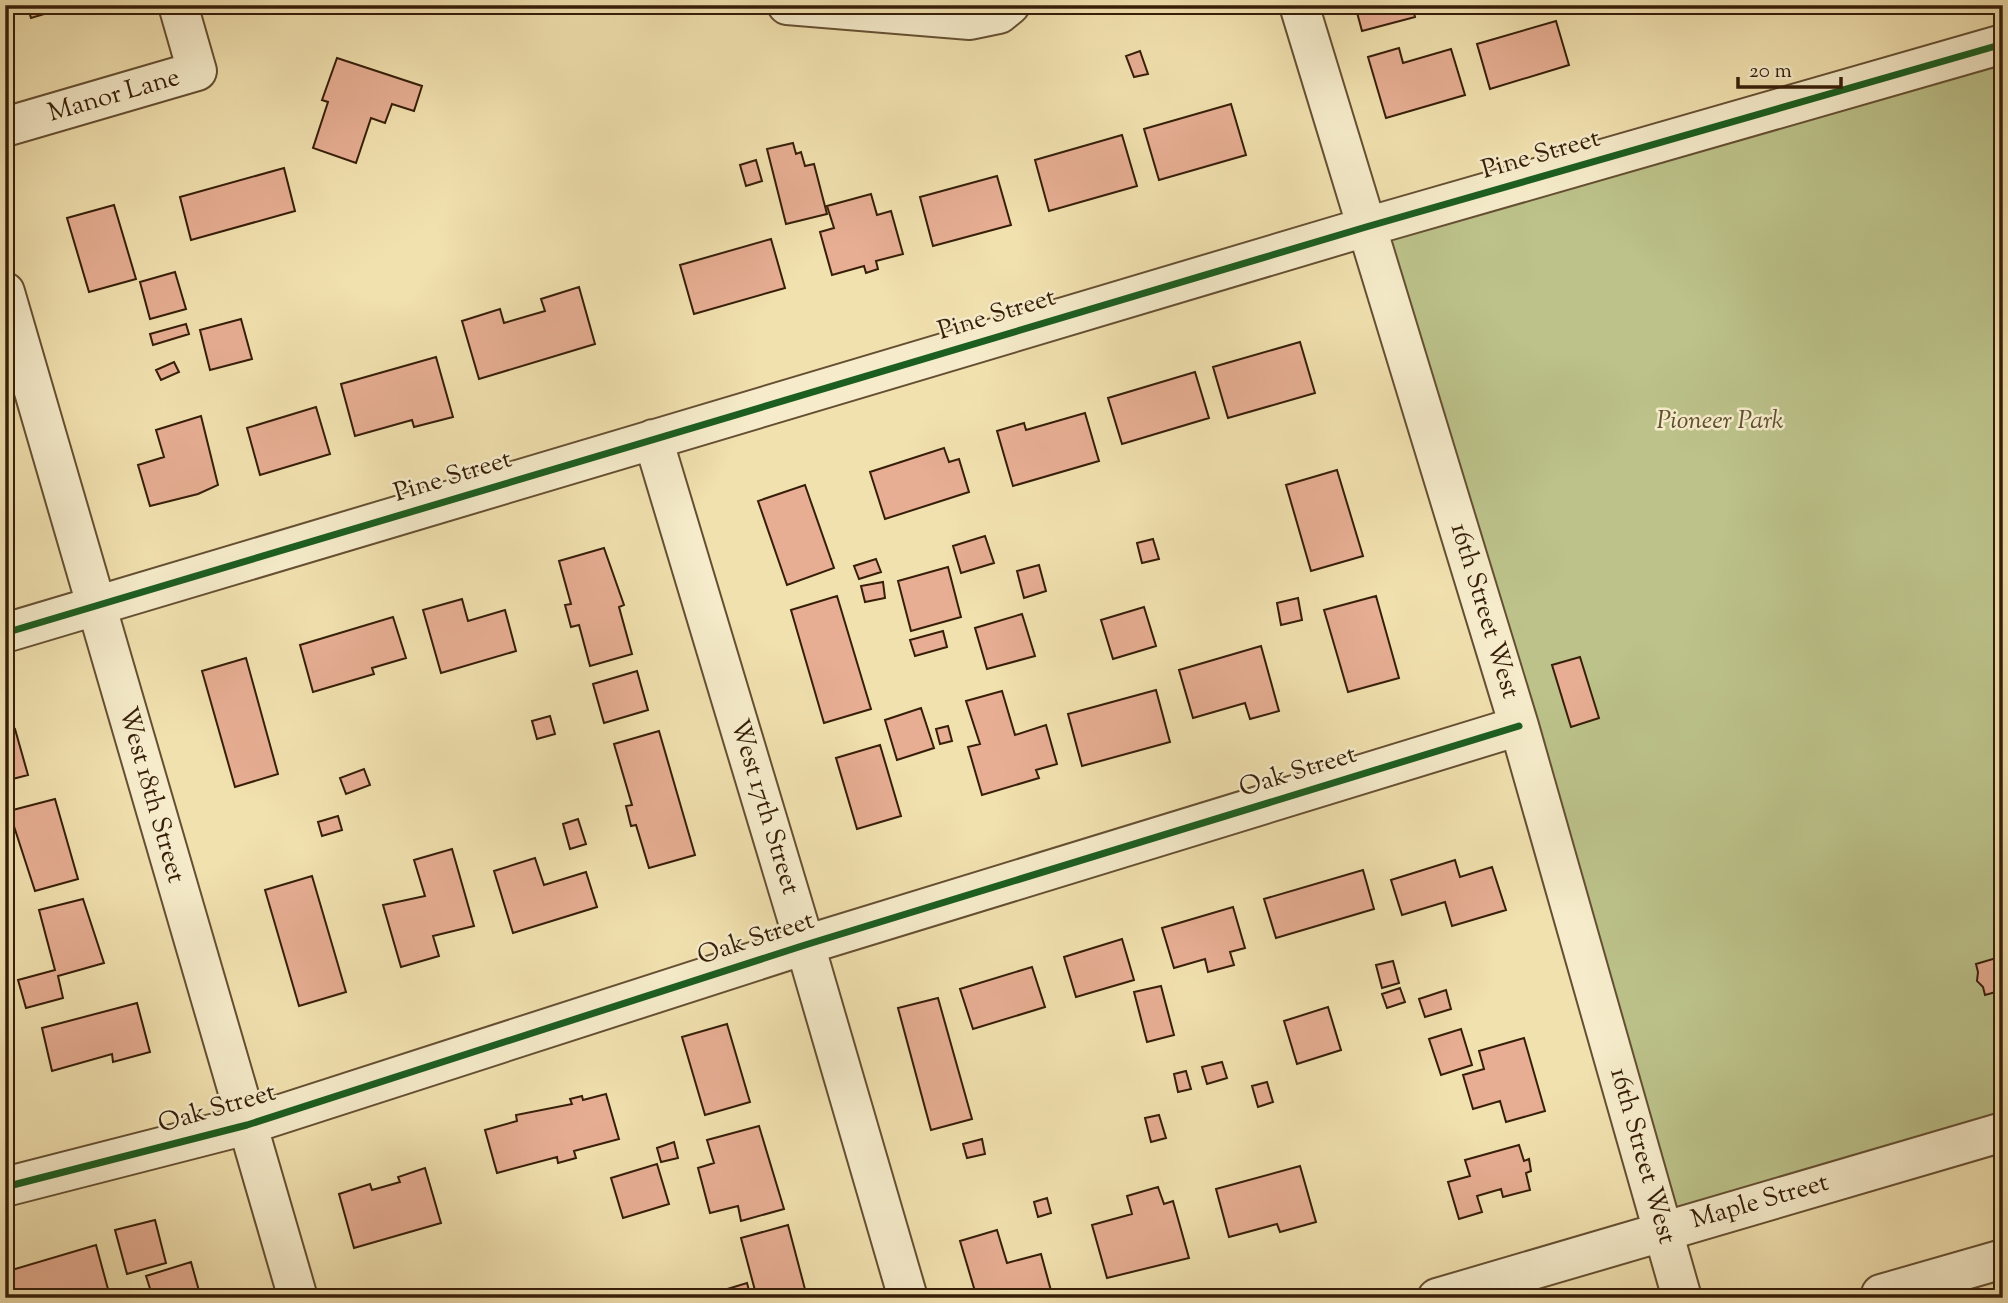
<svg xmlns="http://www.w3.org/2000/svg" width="2008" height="1303" viewBox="0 0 2008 1303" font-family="'Sorts Mill Goudy',serif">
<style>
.green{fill:#bcc28a;stroke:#79704a;stroke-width:2}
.building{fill:#e7ae93;stroke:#361e09;stroke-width:2}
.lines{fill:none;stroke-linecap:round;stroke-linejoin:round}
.minor-casing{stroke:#654f32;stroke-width:42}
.minor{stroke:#f6eccb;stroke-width:38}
.cycleway-casing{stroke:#f6eccb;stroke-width:11}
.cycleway{stroke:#1b5e20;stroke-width:7}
.labels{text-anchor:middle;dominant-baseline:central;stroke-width:5;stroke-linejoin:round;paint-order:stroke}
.street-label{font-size:26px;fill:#361e09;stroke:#f6eccb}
.park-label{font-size:26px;font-style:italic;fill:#5e4f30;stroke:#f6eccb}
</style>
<rect width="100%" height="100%" fill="#f1e1af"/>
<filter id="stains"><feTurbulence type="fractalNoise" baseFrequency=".00286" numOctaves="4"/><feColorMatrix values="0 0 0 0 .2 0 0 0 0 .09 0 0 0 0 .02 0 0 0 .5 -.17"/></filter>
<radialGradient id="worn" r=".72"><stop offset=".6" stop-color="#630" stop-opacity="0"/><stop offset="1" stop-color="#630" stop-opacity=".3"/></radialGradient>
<path class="green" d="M 2003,44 L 2003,1132 L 1663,1230 L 1366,227 Z"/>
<path class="building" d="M 27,5 L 74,5 L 31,18 Z
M 1355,5 L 1412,5 L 1415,17 L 1362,31 Z
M 1556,21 L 1569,65 L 1490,89 L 1477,44 Z
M 1399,48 L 1403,63 L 1451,49 L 1465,95 L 1386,118 L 1368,57 Z
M 1140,51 L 1148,74 L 1134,77 L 1126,56 Z
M 337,58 L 422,86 L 414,111 L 392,104 L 385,123 L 371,118 L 356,163 L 313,148 L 328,102 L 322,100 Z
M 1231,104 L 1246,155 L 1159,180 L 1144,129 Z
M 1122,135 L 1137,186 L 1049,211 L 1035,160 Z
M 793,143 L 796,154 L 801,152 L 805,166 L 814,164 L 827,214 L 786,224 L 767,149 Z
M 756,160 L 762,181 L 746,186 L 740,165 Z
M 284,168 L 295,211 L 191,240 L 180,197 Z
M 997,176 L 1011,225 L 933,246 L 920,197 Z
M 871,194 L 877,215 L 891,211 L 903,254 L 876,261 L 878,269 L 866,273 L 864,266 L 832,275 L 820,232 L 834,228 L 827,206 Z
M 114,205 L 136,279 L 89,292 L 67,218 Z
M 771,239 L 785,288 L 694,314 L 680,265 Z
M 175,272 L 186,309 L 150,319 L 140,282 Z
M 579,287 L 595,344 L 479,379 L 462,321 L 500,309 L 504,323 L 545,311 L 541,299 Z
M 241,319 L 252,359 L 210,370 L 200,330 Z
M 186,324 L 189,334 L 153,345 L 150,334 Z
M 1300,342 L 1315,393 L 1228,418 L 1213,367 Z
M 436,357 L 453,417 L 414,427 L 412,420 L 355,436 L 341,384 Z
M 174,362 L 179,372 L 161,380 L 156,370 Z
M 1195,372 L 1209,418 L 1122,444 L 1108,398 Z
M 316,407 L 330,454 L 260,475 L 247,428 Z
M 1085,413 L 1099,461 L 1013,486 L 997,431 L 1024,423 L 1026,430 Z
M 201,416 L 218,485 L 198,494 L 150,506 L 138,465 L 164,457 L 156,430 Z
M 944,448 L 949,462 L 959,459 L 969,492 L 885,519 L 870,472 Z
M 1337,470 L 1363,556 L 1311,571 L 1286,485 Z
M 805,485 L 834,568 L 787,585 L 758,501 Z
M 985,536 L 994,563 L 961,573 L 953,546 Z
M 1153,539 L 1159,559 L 1142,563 L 1137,543 Z
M 604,548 L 624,605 L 619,607 L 632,654 L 590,666 L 579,625 L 571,627 L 565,605 L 571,604 L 559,561 Z
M 876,559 L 881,572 L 859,579 L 854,566 Z
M 1039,565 L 1046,591 L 1024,598 L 1017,571 Z
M 948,567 L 961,617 L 911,631 L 898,581 Z
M 883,582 L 885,598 L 865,602 L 861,586 Z
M 837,596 L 871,709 L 824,723 L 791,610 Z
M 1376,596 L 1399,678 L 1348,692 L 1324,610 Z
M 1298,598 L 1302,620 L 1281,625 L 1277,603 Z
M 462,599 L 468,621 L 505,610 L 516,651 L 441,673 L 423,610 Z
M 1144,607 L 1156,646 L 1113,659 L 1101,620 Z
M 1022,614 L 1035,656 L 987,669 L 975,628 Z
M 393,617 L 406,658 L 372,668 L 374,674 L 313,692 L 300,645 Z
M 943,631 L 947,647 L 915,656 L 910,640 Z
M 1261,646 L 1279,711 L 1250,719 L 1245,703 L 1193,718 L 1179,670 Z
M 1580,657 L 1599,718 L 1571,727 L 1552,665 Z
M 246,658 L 278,774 L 235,787 L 202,671 Z
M 637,671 L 648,710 L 604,723 L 593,684 Z
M 1156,690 L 1170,742 L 1082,766 L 1068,714 Z
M 1002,691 L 1015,735 L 1046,725 L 1057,764 L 1036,770 L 1039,778 L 982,795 L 968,747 L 980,744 L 966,701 Z
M 921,708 L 934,748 L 897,760 L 885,720 Z
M 550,716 L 555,734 L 537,739 L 532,721 Z
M 948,726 L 952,741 L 940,744 L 936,729 Z
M 15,729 L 28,775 L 5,781 L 5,732 Z
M 659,731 L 695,855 L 649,868 L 636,825 L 631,826 L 626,806 L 632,805 L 614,744 Z
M 880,745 L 901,816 L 857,829 L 836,758 Z
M 364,769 L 370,785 L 346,794 L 340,778 Z
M 55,799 L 78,879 L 35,891 L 9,811 Z
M 338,816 L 342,830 L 322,836 L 318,822 Z
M 578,819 L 586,844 L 570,849 L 563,824 Z
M 452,849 L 474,926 L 433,936 L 439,956 L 401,967 L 383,905 L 425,896 L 414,860 Z
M 535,858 L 544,885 L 586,872 L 597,907 L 513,933 L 494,871 Z
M 1455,860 L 1460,877 L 1492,867 L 1506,910 L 1452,926 L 1445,902 L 1402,915 L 1391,880 Z
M 1363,870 L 1374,909 L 1276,938 L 1264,899 Z
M 312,876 L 346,992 L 299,1006 L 265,890 Z
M 83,899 L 104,963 L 58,976 L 63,998 L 26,1008 L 18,980 L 55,970 L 39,910 Z
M 1233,907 L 1245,948 L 1230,952 L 1234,965 L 1208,972 L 1205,959 L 1174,968 L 1162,928 Z
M 1122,939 L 1134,980 L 1076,997 L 1064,957 Z
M 2003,956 L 2003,990 L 1985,995 L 1983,987 L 1977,981 L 1978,972 L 1976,964 Z
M 1393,961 L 1399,983 L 1382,988 L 1376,965 Z
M 1032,967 L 1045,1007 L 973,1029 L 960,989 Z
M 1161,986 L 1174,1035 L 1147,1042 L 1134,992 Z
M 1400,988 L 1405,1002 L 1387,1008 L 1382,994 Z
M 1446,990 L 1451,1009 L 1425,1017 L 1419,999 Z
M 938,998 L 972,1119 L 931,1130 L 898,1008 Z
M 137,1003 L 150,1052 L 113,1062 L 112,1054 L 52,1071 L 42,1028 Z
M 1328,1007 L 1341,1050 L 1297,1064 L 1284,1021 Z
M 727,1024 L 750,1102 L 705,1115 L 682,1037 Z
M 1461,1029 L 1472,1065 L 1441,1075 L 1429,1039 Z
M 1524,1038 L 1545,1111 L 1506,1122 L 1500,1101 L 1473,1109 L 1463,1075 L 1484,1069 L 1479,1051 Z
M 1222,1062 L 1227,1078 L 1207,1084 L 1202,1067 Z
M 1186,1071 L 1191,1089 L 1178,1092 L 1174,1074 Z
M 1267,1082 L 1273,1102 L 1258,1107 L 1252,1086 Z
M 606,1094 L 619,1139 L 574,1151 L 576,1158 L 558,1163 L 557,1157 L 497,1173 L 485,1130 L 517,1121 L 516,1115 L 572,1104 L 570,1099 L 582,1096 L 583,1100 Z
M 1159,1115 L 1166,1138 L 1151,1142 L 1145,1118 Z
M 759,1126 L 784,1209 L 741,1221 L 738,1206 L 710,1213 L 698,1168 L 714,1163 L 707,1140 Z
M 982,1139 L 985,1154 L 967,1158 L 963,1144 Z
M 674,1142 L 678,1158 L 661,1162 L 657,1148 Z
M 1519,1145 L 1524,1161 L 1529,1159 L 1531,1171 L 1526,1173 L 1530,1190 L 1503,1197 L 1501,1189 L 1477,1196 L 1482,1212 L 1459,1219 L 1448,1182 L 1470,1176 L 1465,1160 Z
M 657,1164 L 669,1204 L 623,1218 L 611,1178 Z
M 1300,1166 L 1316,1222 L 1280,1232 L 1277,1224 L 1229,1237 L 1216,1189 Z
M 425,1168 L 441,1223 L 354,1248 L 339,1194 L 370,1184 L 372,1190 L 400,1182 L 398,1177 Z
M 1158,1187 L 1164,1204 L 1173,1201 L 1189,1258 L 1107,1278 L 1092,1225 L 1132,1214 L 1127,1196 Z
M 1047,1198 L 1051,1213 L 1038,1217 L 1034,1202 Z
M 155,1220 L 166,1263 L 127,1274 L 115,1230 Z
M 788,1225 L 806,1293 L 787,1298 L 757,1298 L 741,1238 Z
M 997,1230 L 1007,1263 L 1041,1254 L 1053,1298 L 977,1298 L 960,1241 Z
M 96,1245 L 108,1289 L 78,1298 L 10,1298 L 5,1282 L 5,1272 Z
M 191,1262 L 201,1298 L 153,1298 L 146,1276 Z
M 747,1283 L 751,1298 L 704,1298 L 704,1296 Z"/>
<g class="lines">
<defs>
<path id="minor" d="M 787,5 L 970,20 L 999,14 L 1010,5
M 1299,5 L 1519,726 L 1682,1298
M 5,127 L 197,71 L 178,5
M 5,292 L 298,1298
M 653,439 L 805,945 L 908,1298
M 5,633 L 1366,227 L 2003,44
M 5,1187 L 247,1125 L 805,945 L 1519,726
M 1881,1294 L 2003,1259
M 1437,1298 L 2003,1132"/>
</defs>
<use href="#minor" class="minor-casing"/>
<use href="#minor" class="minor"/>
<defs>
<path id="cycleway" d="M 5,633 L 1366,227 L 2003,44
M 5,1187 L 247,1125 L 805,945 L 1519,726"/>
</defs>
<use href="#cycleway" class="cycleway-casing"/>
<use href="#cycleway" class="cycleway"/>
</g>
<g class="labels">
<g class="street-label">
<text transform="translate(114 96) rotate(-16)">Manor Lane</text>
<text transform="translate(1541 155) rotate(-16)">Pine Street</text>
<text transform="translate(997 315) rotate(-17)">Pine Street</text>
<text transform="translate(453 477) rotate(-17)">Pine Street</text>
<text transform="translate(1484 611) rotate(73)">16th Street West</text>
<text transform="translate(1298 772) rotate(-17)">Oak Street</text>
<text transform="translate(151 795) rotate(74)">West 18th Street</text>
<text transform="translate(764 807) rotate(73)">West 17th Street</text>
<text transform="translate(756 939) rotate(-18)">Oak Street</text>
<text transform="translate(217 1109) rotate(-16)">Oak Street</text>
<text transform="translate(1642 1156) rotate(74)">16th Street West</text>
<text transform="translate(1760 1202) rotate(-16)">Maple Street</text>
</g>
<g class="park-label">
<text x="1720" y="421">Pioneer Park</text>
</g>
</g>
<rect width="2008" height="1303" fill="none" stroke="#f1e1af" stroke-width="28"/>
<rect x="7" y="7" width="1994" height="1289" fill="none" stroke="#361e09" stroke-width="3.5"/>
<rect x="14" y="14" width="1980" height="1275" fill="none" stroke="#361e09" stroke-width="2"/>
<path d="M1738 77v10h103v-10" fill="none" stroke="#361e09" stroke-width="3.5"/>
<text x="1749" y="77" font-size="21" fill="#361e09" stroke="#f6eccb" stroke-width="5" paint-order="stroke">20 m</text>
<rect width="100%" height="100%" filter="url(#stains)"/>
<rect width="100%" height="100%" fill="url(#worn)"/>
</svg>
